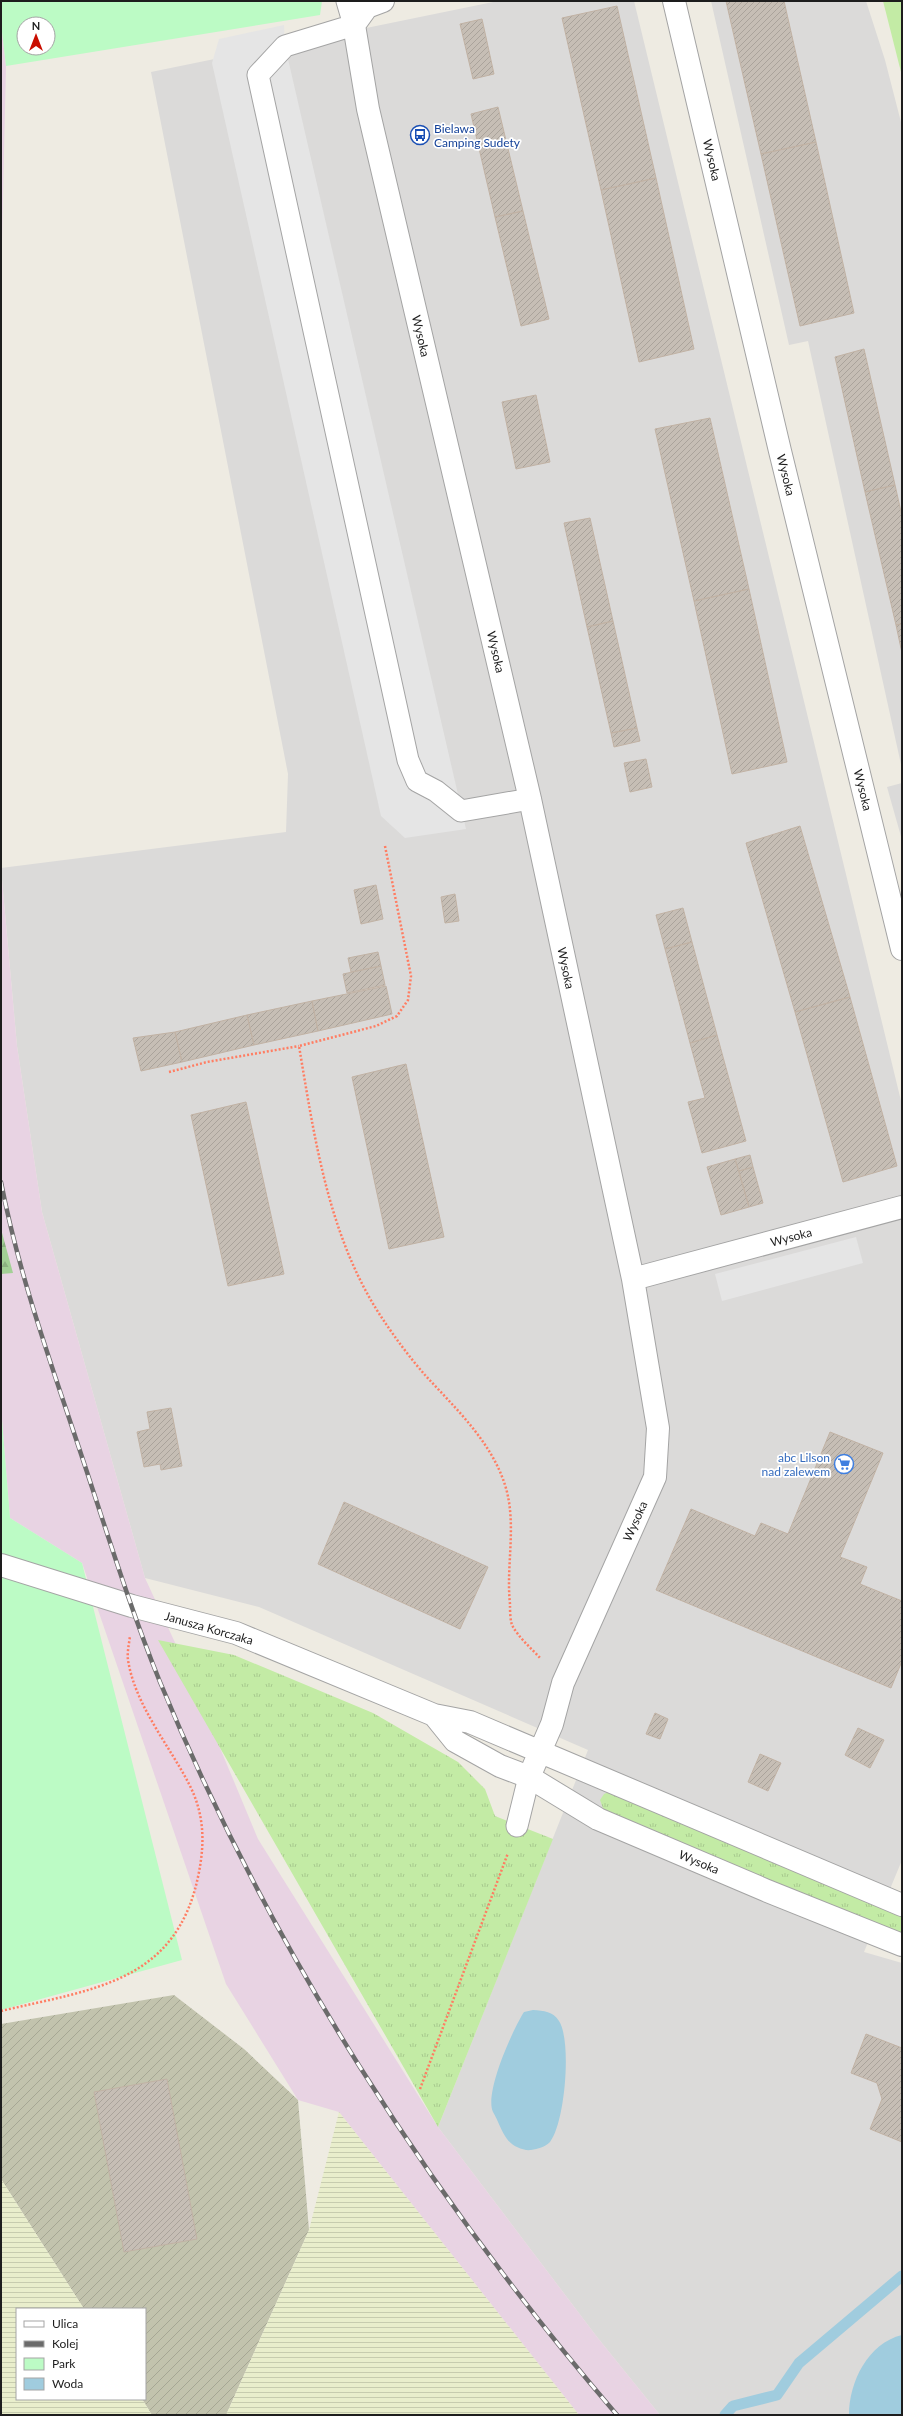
<svg xmlns="http://www.w3.org/2000/svg" width="903" height="2416" viewBox="0 0 903 2416" font-family="Lato,sans-serif">
<style>
.residential{fill:#dbdad9}
.railway{fill:#e8d3e3}
.construction{fill:url(#construction-furrows)}
.farmland{fill:url(#farmland-rules)}
.grass{fill:url(#grass-tufts)}
.forest{fill:url(#forest-firs)}
.park{fill:#bcfbc5;fill-rule:evenodd}
.garden{fill:#c3eba5}
.parking{fill:#e5e5e5}
.water{fill:#a0ccde}
.lines{fill:none;stroke-linecap:round;stroke-linejoin:round}
.stream{stroke:#a0ccde;stroke-width:11}
.building{fill:url(#building-hatch);stroke:#c1b2a4}
.lane-casing{stroke:#a4a4a4;stroke-width:23}
.street-casing{stroke:#a4a4a4;stroke-width:24}
.path{stroke:#ff7d62;stroke-width:2.5;stroke-dasharray:2 2;stroke-linecap:butt}
.lane{stroke:#fff;stroke-width:21}
.street{stroke:#fff;stroke-width:22}
.rail-casing{stroke:#6b6b6b;stroke-width:4.5}
.rail{stroke:#fff;stroke-width:3;stroke-dasharray:9;stroke-linecap:butt}
.labels{text-anchor:middle;dominant-baseline:central;stroke-width:3.5;stroke-linejoin:round;paint-order:stroke}
.transit-label{font-size:12px;fill:#164399;stroke:#fff;text-anchor:start}
.street-label{font-size:12px;fill:#1d1d1d;stroke:#fff}
.shop-label{font-size:12px;fill:#366cbe;stroke:#fff;text-anchor:end}
</style>
<defs>
<pattern id="construction-furrows" width="10" height="10" patternUnits="userSpaceOnUse"><rect width="10" height="10" fill="#c2c3ad"/><path d="M-1 1l2-2M0 10L10 0M9 11l2-2" fill="none" stroke="#a6a794"/></pattern>
<pattern id="farmland-rules" width="6" height="5" patternUnits="userSpaceOnUse"><rect width="6" height="5" fill="#e9eecc"/><path d="M0 2.5h6" fill="none" stroke="#c7ccaf"/></pattern>
<pattern id="grass-tufts" width="24" height="20" patternUnits="userSpaceOnUse"><rect width="24" height="20" fill="#c3eba5"/><path d="M3 7l-1-3M5 7V3M7 7l1-3M15 17l-1-3M17 17v-4M19 17l1-3" fill="none" stroke="#a7c98e"/></pattern>
<pattern id="forest-firs" width="22" height="20" patternUnits="userSpaceOnUse"><rect width="22" height="20" fill="#a2d095"/><path d="M5 1l3.5 6h-7zM16 11l3.5 6h-7z" fill="#8bb280"/></pattern>
<pattern id="building-hatch" width="6" height="6" patternUnits="userSpaceOnUse"><rect width="6" height="6" fill="#c6beb5"/><path d="M-1 1l2-2M0 6l6-6M5 7l2-2" fill="none" stroke="#aaa39b"/></pattern>
</defs>
<rect width="100%" height="100%" fill="#eeebe2"/>
<path class="residential" d="M 498,1 L 634,1 L 902,1105 L 902,1860 L 864,1952 L 902,1963 L 902,2415 L 660,2415 L 597,2337 L 438,2127 L 588,1750 L 259,1607 L 145,1578 L 42,1212 L 17,1046 L 1,868 L 286,832 L 288,774 L 151,72 Z
M 711,1 L 866,1 L 885,60 L 902,126 L 902,769 L 808,341 L 789,345 Z
M 902,783 L 902,840 L 887,787 Z"/>
<path class="railway" d="M 1,23 L 6,66 L 1,286 Z
M 1,869 L 17,1046 L 42,1212 L 145,1578 L 185,1664 L 258,1839 L 438,2127 L 597,2337 L 660,2415 L 579,2415 L 339,2112 L 298,2100 L 226,1984 L 82,1563 L 10,1518 L 1,1408 Z"/>
<path class="construction" d="M 174,1995 L 244,2049 L 298,2100 L 309,2230 L 226,2415 L 152,2415 L 142,2399 L 145,2399 L 145,2309 L 84,2309 L 1,2179 L 1,2024 Z"/>
<path class="farmland" d="M 339,2112 L 579,2415 L 226,2415 L 309,2230 Z
M 1,2179 L 84,2309 L 17,2309 L 17,2399 L 142,2399 L 152,2415 L 1,2415 Z"/>
<path class="grass" d="M 158,1640 L 234,1655 L 373,1713 L 458,1762 L 485,1789 L 495,1816 L 553,1839 L 438,2127 Z
M 609,1792 L 902,1916 L 902,1938 L 604,1811 L 600,1800 L 604,1794 Z"/>
<path class="forest" d="M 1,1229 L 13,1273 L 1,1274 Z"/>
<path class="park" d="M 1,1 L 322,1 L 320,15 L 6,66 L 1,23 ZM 24,24 L 48,24 L 48,48 L 24,48 Z
M 1,1408 L 10,1518 L 82,1563 L 182,1960 L 1,2010 Z"/>
<path class="garden" d="M 883,1 L 902,1 L 902,76 Z"/>
<path class="parking" d="M 284,25 L 285,46 L 466,829 L 405,838 L 381,816 L 212,63 L 219,39 Z
M 856,1237 L 863,1263 L 722,1301 L 715,1274 Z"/>
<path class="water" d="M 533,2010 C 544,2011 553,2011 559,2021 C 572,2041 565,2123 550,2142 C 545,2147 538,2149 531,2150 C 523,2151 512,2146 507,2139 C 501,2131 498,2120 493,2112 C 484,2093 513,2029 524,2012 Z
M 902,2335 L 902,2415 L 849,2415 C 849,2382 868,2343 902,2335 Z"/>
<g class="lines">
<path class="stream" d="M 725,2415 L 733,2406 L 777,2395 L 799,2363 L 902,2276"/>
</g>
<path class="building" d="M 726,1 L 784,1 L 816,142 L 761,154 Z
M 617,6 L 656,178 L 601,190 L 562,18 Z
M 482,19 L 494,74 L 473,79 L 460,24 Z
M 498,107 L 523,211 L 495,217 L 471,114 Z
M 816,142 L 854,313 L 800,326 L 761,154 Z
M 656,178 L 694,349 L 639,362 L 601,190 Z
M 523,211 L 549,319 L 521,326 L 495,217 Z
M 864,349 L 895,485 L 865,492 L 835,357 Z
M 536,395 L 550,462 L 516,469 L 502,402 Z
M 710,418 L 749,589 L 694,601 L 655,429 Z
M 895,485 L 902,516 L 902,624 L 896,625 L 865,492 Z
M 590,518 L 613,621 L 587,627 L 564,523 Z
M 749,589 L 787,762 L 732,774 L 694,601 Z
M 613,621 L 637,728 L 611,733 L 587,627 Z
M 902,624 L 902,653 L 896,625 Z
M 637,728 L 640,741 L 614,747 L 611,733 Z
M 646,759 L 652,787 L 630,792 L 624,763 Z
M 800,826 L 850,997 L 795,1012 L 746,843 Z
M 376,885 L 383,919 L 361,924 L 354,890 Z
M 455,894 L 459,921 L 445,923 L 441,897 Z
M 683,908 L 692,942 L 665,949 L 656,915 Z
M 692,942 L 717,1035 L 690,1043 L 665,949 Z
M 378,952 L 381,966 L 351,972 L 348,958 Z
M 381,966 L 385,985 L 347,993 L 343,974 Z
M 386,986 L 392,1014 L 318,1031 L 312,1001 Z
M 850,997 L 897,1166 L 843,1182 L 795,1012 Z
M 312,1001 L 318,1031 L 254,1045 L 247,1015 Z
M 247,1015 L 254,1045 L 182,1062 L 175,1032 Z
M 175,1032 L 182,1062 L 141,1071 L 133,1038 Z
M 717,1035 L 746,1141 L 702,1153 L 688,1102 L 705,1098 L 690,1043 Z
M 406,1064 L 444,1237 L 389,1249 L 352,1077 Z
M 246,1102 L 284,1274 L 228,1286 L 191,1115 Z
M 750,1155 L 753,1167 L 739,1171 L 735,1159 Z
M 735,1159 L 749,1207 L 721,1215 L 707,1167 Z
M 753,1167 L 763,1203 L 749,1207 L 739,1171 Z
M 171,1408 L 182,1466 L 161,1470 L 160,1464 L 144,1467 L 137,1432 L 150,1429 L 147,1412 Z
M 830,1432 L 883,1453 L 840,1557 L 867,1567 L 860,1584 L 902,1601 L 902,1661 L 891,1688 L 656,1590 L 691,1509 L 755,1536 L 761,1523 L 788,1534 Z
M 344,1502 L 488,1567 L 460,1629 L 318,1564 Z
M 655,1713 L 668,1719 L 660,1739 L 646,1734 Z
M 858,1728 L 884,1740 L 870,1768 L 845,1755 Z
M 760,1754 L 781,1763 L 768,1791 L 748,1782 Z
M 866,2034 L 902,2048 L 902,2142 L 870,2129 L 882,2099 L 877,2083 L 851,2073 Z
M 167,2079 L 197,2239 L 124,2252 L 94,2092 Z"/>
<g class="lines">
<defs>
<path id="lane" d="M 347,1 L 354,25 L 285,46 L 258,75 L 408,760 L 417,781 L 436,791 L 461,811 L 530,799
M 517,1826 L 529,1777"/>
<path id="street" d="M 383,1 L 367,7 L 354,25 L 368,109 L 530,799 L 633,1279 L 658,1428 L 655,1477 L 563,1683 L 552,1724 L 529,1777
M 674,1 L 780,451 L 902,949
M 633,1279 L 902,1207
M 1,1565 L 132,1606 L 236,1633 L 434,1715 L 470,1722 L 902,1905
M 434,1715 L 455,1741 L 500,1766 L 529,1777 L 598,1819 L 765,1890 L 902,1945"/>
</defs>
<use href="#lane" class="lane-casing"/>
<use href="#street" class="street-casing"/>
<path class="path" d="M 385,846 L 411,976 L 408,1000 L 397,1016 L 376,1026 L 299,1046 C 315,1141 329,1240 384,1321 C 396,1339 411,1359 425,1375 C 457,1410 495,1445 507,1492 C 516,1529 506,1567 510,1604 C 510,1610 510,1619 512,1625 C 518,1637 532,1649 541,1659
M 169,1072 L 207,1062 L 299,1046
M 1,2011 C 93,1989 178,1983 199,1872 C 205,1841 204,1813 189,1784 C 169,1745 135,1705 128,1660 C 127,1653 129,1644 130,1636
M 420,2089 L 508,1853"/>
<use href="#lane" class="lane"/>
<use href="#street" class="street"/>
<defs>
<path id="rail" d="M 1,1182 C 19,1276 52,1366 82,1457 C 107,1532 130,1608 160,1682 C 270,1948 430,2197 617,2415"/>
</defs>
<use href="#rail" class="rail-casing"/>
<use href="#rail" class="rail"/>
</g>
<defs>
<symbol id="bus-ring" viewBox="-11 -11 22 22"><circle r="9.5" fill="#fff" stroke="#1a4fb4" stroke-width="1.5"/><path d="M-5-6H5V4H4V6H2V4H-2V6H-4V4H-5ZM-3.5-4V0h7V-4ZM-3.5 1.2v1.5H-2V1.2ZM2 1.2v1.5H3.5V1.2Z" fill="#1a4fb4"/></symbol>
<symbol id="supermarket-ring" viewBox="-11 -11 22 22"><circle r="9.5" fill="#fff" stroke="#3f7fe0" stroke-width="1.5"/><path d="M-6-5.5h2.5l.6 2H6L4.5 2H-2.5L-4.4-4H-6ZM-1.5 3.2a1.3 1.3 0 1 0 .1 0ZM3 3.2a1.3 1.3 0 1 0 .1 0Z" fill="#3f7fe0"/></symbol>
</defs>
<g fill-rule="evenodd">
<use href="#bus-ring" x="409" y="124" width="22" height="22"/>
<use href="#supermarket-ring" x="833" y="1453" width="22" height="22"/>
</g>
<g class="labels">
<g class="transit-label">
<text x="434" y="128">Bielawa<tspan x="434" dy="14">Camping Sudety</tspan></text>
</g>
<g class="street-label">
<text transform="translate(712 160) rotate(77)">Wysoka</text>
<text transform="translate(421 336) rotate(77)">Wysoka</text>
<text transform="translate(786 475) rotate(76)">Wysoka</text>
<text transform="translate(496 652) rotate(77)">Wysoka</text>
<text transform="translate(863 790) rotate(76)">Wysoka</text>
<text transform="translate(566 968) rotate(78)">Wysoka</text>
<text transform="translate(791 1237) rotate(-15)">Wysoka</text>
<text transform="translate(635 1521) rotate(-66)">Wysoka</text>
<text transform="translate(209 1628) rotate(16)">Janusza Korczaka</text>
<text transform="translate(699 1862) rotate(23)">Wysoka</text>
</g>
<g class="shop-label">
<text x="830" y="1457">abc Lilson<tspan x="830" dy="14">nad zalewem</tspan></text>
</g>
</g>
<rect width="903" height="2416" fill="none" stroke="#1d1d1d" stroke-width="4"/>
<rect x="16" y="2308" width="130" height="92" fill="#ffffff" stroke="#a5a5a5"/>
<rect x="24" y="2321" width="20" height="6" fill="#ffffff" stroke="#a5a5a5"/>
<text x="52" y="2328" font-size="12" fill="#1d1d1d">Ulica</text>
<rect x="24" y="2341" width="20" height="6" fill="#6b6b6b" stroke="#a5a5a5"/>
<text x="52" y="2348" font-size="12" fill="#1d1d1d">Kolej</text>
<rect x="24" y="2358" width="20" height="12" fill="#bcfbc5" stroke="#a5a5a5"/>
<text x="52" y="2368" font-size="12" fill="#1d1d1d">Park</text>
<rect x="24" y="2378" width="20" height="12" fill="#a0ccde" stroke="#a5a5a5"/>
<text x="52" y="2388" font-size="12" fill="#1d1d1d">Woda</text>
<g transform="translate(36 36)"><circle r="19" fill="#ffffff" stroke="#a5a5a5"/>
<path d="M0-3L7 15L0 10L-7 15Z" fill="#c90e00"/>
<text y="-6" font-size="11" font-weight="bold" text-anchor="middle" fill="#1d1d1d">N</text>
</g>
</svg>
